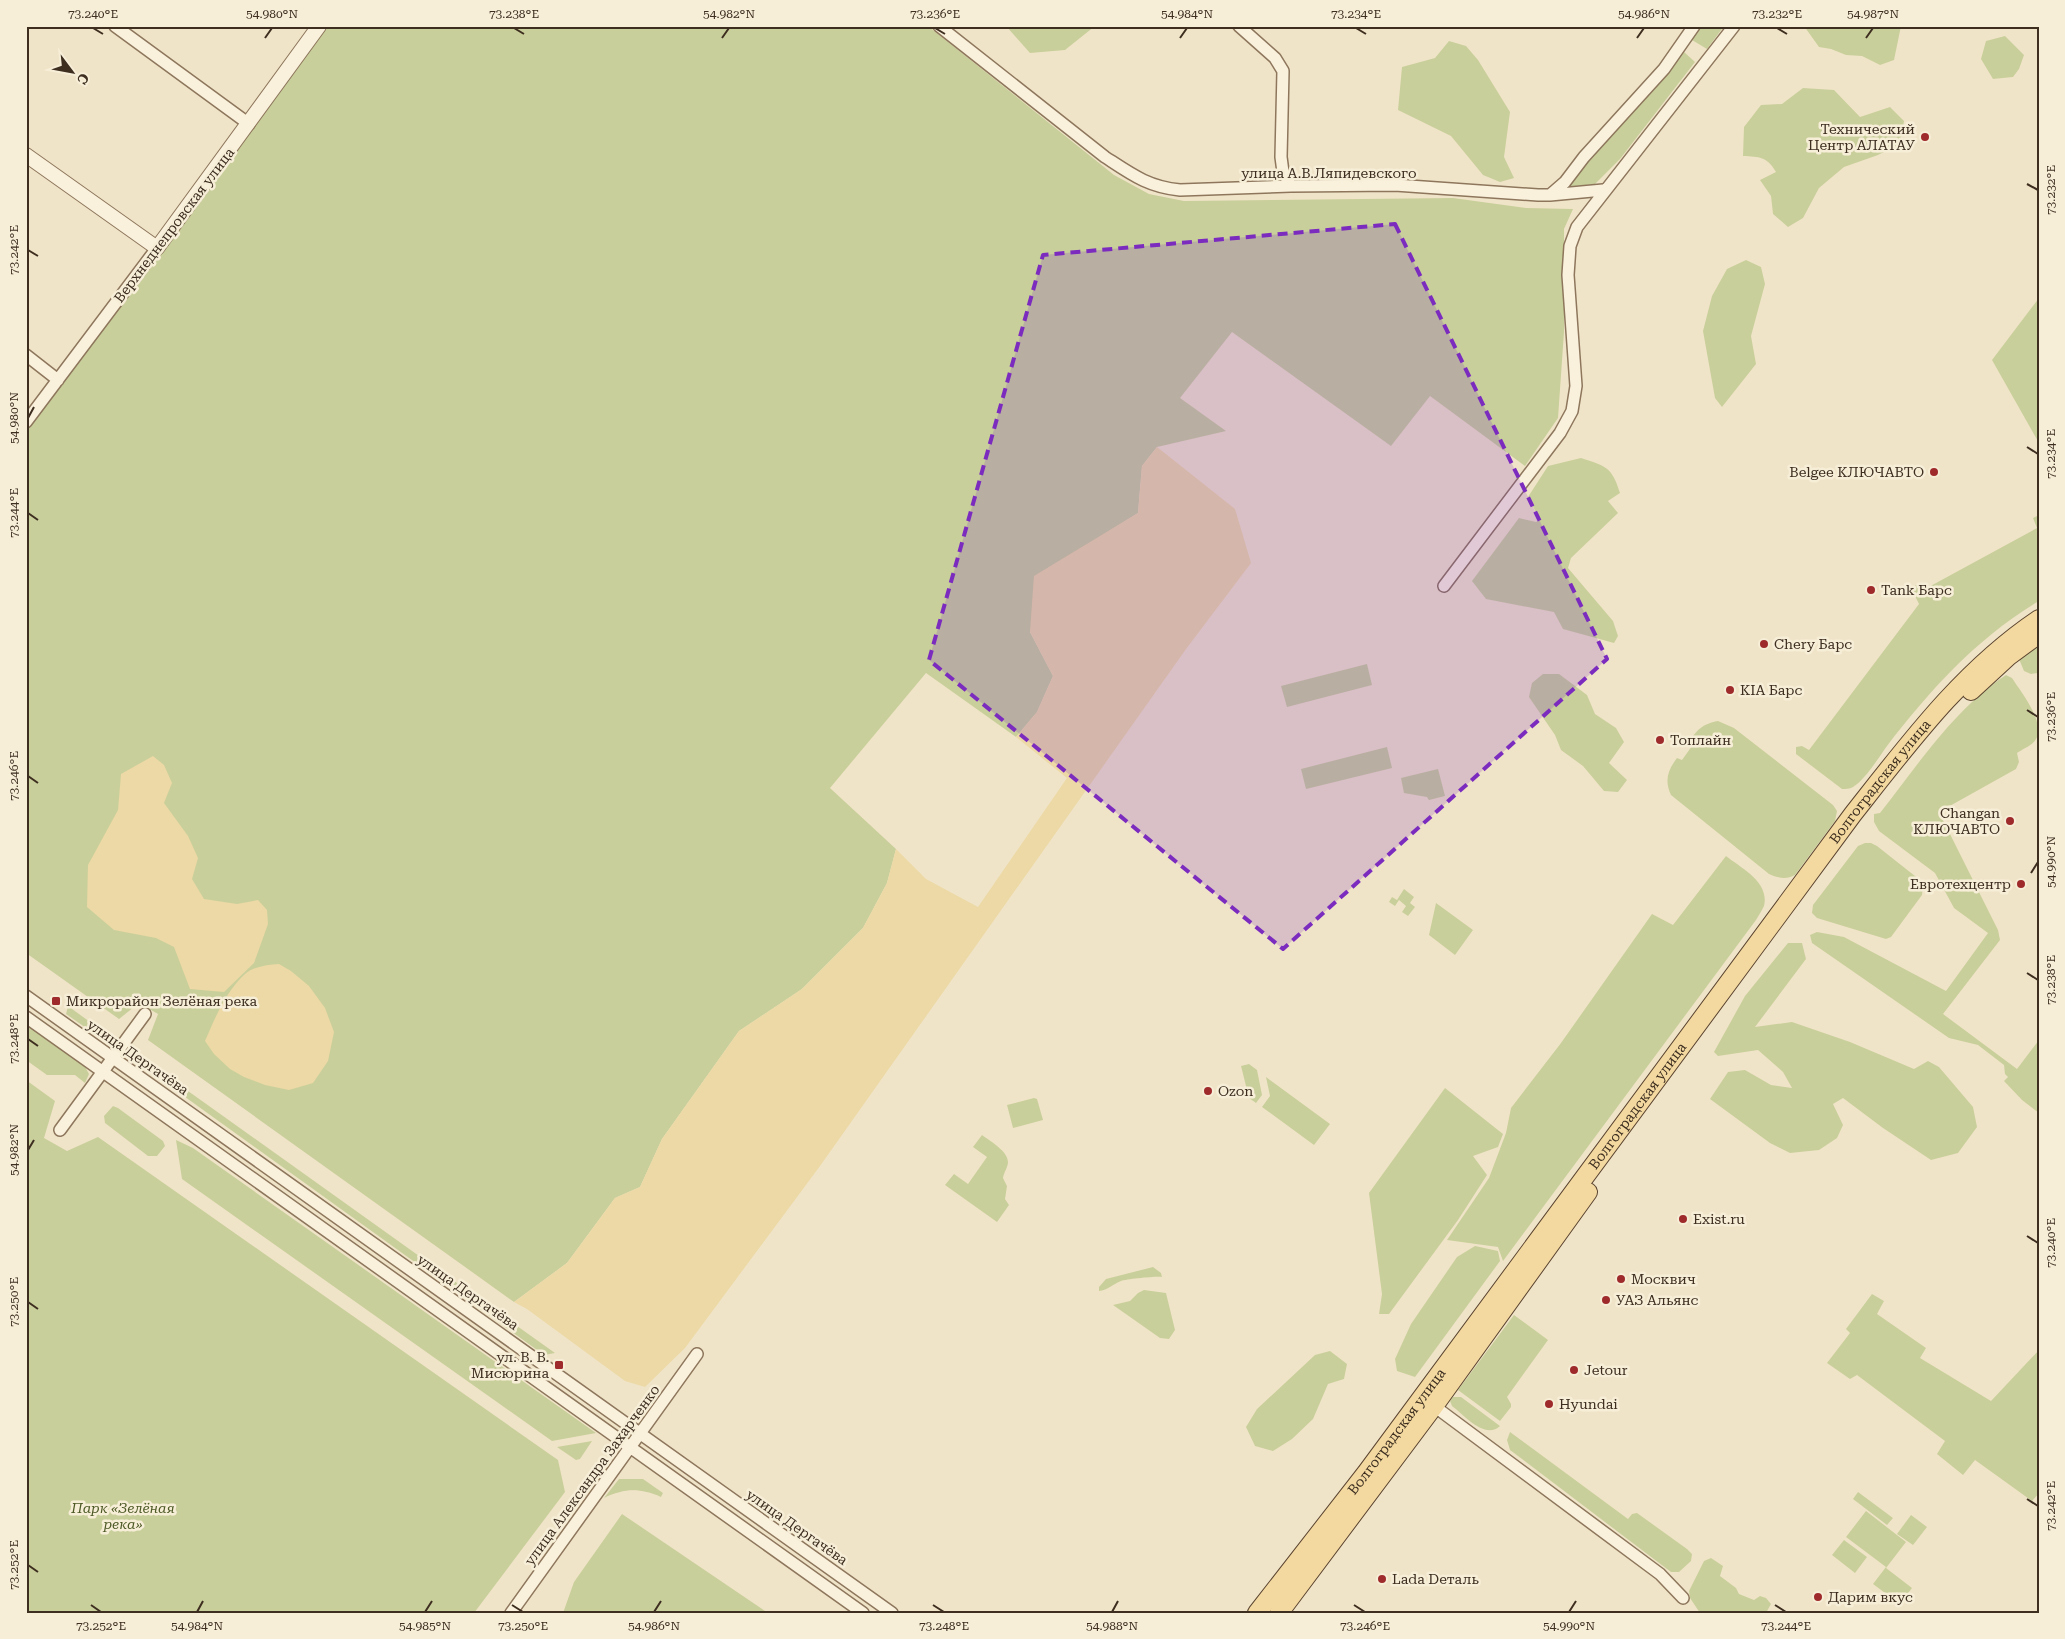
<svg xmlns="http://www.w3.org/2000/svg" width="2065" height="1639" viewBox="0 0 2065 1639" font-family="'Roboto Serif',serif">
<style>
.green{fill:#c9cf9b}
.sand{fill:#ecd9a5}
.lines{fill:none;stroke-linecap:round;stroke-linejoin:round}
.minor-casing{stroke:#8d765c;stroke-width:14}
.tertiary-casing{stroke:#8d765c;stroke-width:16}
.primary-casing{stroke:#5b4430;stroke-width:20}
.minor{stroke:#faf1dc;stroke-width:11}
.tertiary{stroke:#faf1dc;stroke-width:14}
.primary{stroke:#f3d9a0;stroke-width:18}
.marked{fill:#7b2cbf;fill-opacity:0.2;stroke:#7b2cbf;stroke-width:4;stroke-dasharray:10 6;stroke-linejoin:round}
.ticks{fill:none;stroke:#3d2e20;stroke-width:2}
.poi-dot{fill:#9e2a2b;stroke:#f7eed8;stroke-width:2}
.labels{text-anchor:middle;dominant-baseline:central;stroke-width:5;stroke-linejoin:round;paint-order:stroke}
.poi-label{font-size:14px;fill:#3d2e20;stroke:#f7eed8;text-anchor:start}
.street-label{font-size:14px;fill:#3d2e20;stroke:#f7eed8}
.park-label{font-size:14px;font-style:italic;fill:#4d5a26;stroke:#f7eed8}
.neatline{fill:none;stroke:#3d2e20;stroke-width:2}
.ticks-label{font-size:12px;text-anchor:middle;fill:#3d2e20}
</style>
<rect width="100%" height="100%" fill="#f0e4c8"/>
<path class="green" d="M 324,26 L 928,26 L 1114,175 L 1149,194 L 1184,201 L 1453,198 L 1526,208 L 1573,209 L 1564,229 L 1564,332 L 1558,418 L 1525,466 L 1430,396 L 1391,446 L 1232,332 L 1180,398 L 1226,431 L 1157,447 L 1142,466 L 1138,513 L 1106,533 L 1030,632 L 1053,676 L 1037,712 L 1016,737 L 926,673 L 830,788 L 896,849 L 887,883 L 863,928 L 802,989 L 739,1031 L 662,1139 L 640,1187 L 615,1198 L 567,1263 L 514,1302 L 148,1040 L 158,1014 L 139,1003 L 119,1019 L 26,953 L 26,430 Z
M 1006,26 L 1095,26 L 1065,50 L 1030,53 Z
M 1700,26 L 1724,26 L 1707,49 L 1692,40 Z
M 1804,26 L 1901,26 L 1894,60 L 1880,65 L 1862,56 L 1846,55 L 1831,49 L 1819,47 Z
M 2005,36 L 2024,55 L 2019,69 L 2013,77 L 1993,79 L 1981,59 L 1986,41 Z
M 1449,41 L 1466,46 L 1478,60 L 1510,112 L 1504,157 L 1514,178 L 1500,182 L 1483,175 L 1451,136 L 1398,110 L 1402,67 L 1435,58 Z
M 1683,51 L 1695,62 L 1620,159 L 1595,184 L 1566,187 L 1601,145 L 1649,95 Z
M 1803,88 L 1834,90 L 1860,117 L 1890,107 L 1904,121 L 1900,144 L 1878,155 L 1844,167 L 1819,188 L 1803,218 L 1788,227 L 1773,214 L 1771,196 L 1760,180 L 1776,172 C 1767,156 1759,157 1743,156 L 1744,127 L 1761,105 L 1782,104 Z
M 1746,260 L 1761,267 L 1765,284 L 1751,336 L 1756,364 L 1722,407 L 1715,398 L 1703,331 L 1712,296 L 1727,269 Z
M 2039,298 L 2039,443 L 1992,360 Z
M 1581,458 C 1606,466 1612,467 1620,493 L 1608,501 L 1618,513 L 1571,558 L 1568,568 L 1613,621 L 1618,636 L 1614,643 L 1563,629 L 1554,612 L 1486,599 L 1472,581 L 1519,518 L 1536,522 L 1540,520 L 1528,497 L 1548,466 Z
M 2039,515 L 2039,601 C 1978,637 1930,690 1887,746 C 1879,757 1865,780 1853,787 C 1850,789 1845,789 1842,789 L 1796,754 L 1796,747 L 1802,746 L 1809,750 L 1919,604 L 1911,588 L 1920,583 L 1925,589 L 2037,528 L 2033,518 Z
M 2039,643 L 2039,674 L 2038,673 L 2031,674 L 2024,671 L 2019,659 Z
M 1367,664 L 1372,685 L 1287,707 L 1281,686 Z
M 1543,674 L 1559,674 L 1587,695 L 1595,714 L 1616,728 L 1624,742 L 1609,763 L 1627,780 L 1618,792 L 1604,791 L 1583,766 L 1561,750 L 1555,735 L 1529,697 L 1532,683 Z
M 2006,675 L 2012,678 C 2021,692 2046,723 2036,739 C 2033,745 2023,749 2017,753 L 2019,762 L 2016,769 L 1939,812 L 1998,930 L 2000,940 L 1943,1014 L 2017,1069 L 2039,1040 L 2039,1113 L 2022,1100 L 2004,1081 L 2008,1077 L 2005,1074 L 2004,1065 L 1978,1045 L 1949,1038 L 1812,943 L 1810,935 L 1817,932 L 1844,937 L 1946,991 L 1988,933 L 1954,908 L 1935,873 L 1879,831 L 1874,822 L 1874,814 L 1880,813 C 1917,766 1955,708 2006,675 Z
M 1718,721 L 1734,728 L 1833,805 L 1837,811 L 1835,821 L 1795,875 C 1786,880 1778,878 1769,874 L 1671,795 C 1664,780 1668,770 1677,758 L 1682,760 L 1692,746 L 1688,743 C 1697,730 1702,724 1718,721 Z
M 1387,747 L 1392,768 L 1306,789 L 1301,769 Z
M 1438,769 L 1445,796 L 1429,800 L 1427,797 L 1404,793 L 1401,778 Z
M 1865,843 L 1871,843 L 1877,846 L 1920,880 L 1923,886 L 1922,895 L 1891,937 L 1886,939 L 1817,918 L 1812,913 L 1813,905 L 1858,846 Z
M 1726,856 C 1741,868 1770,882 1764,906 C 1762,910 1759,915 1756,920 L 1503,1261 L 1498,1247 L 1447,1240 L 1489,1178 L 1506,1133 L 1511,1108 L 1561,1043 L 1652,914 L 1673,925 Z
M 1404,889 L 1414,897 L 1410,903 L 1415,907 L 1408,916 L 1402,912 L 1406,906 L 1399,900 L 1395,906 L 1389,902 L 1392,897 L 1397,900 Z
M 1436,903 L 1473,930 L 1455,955 L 1429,935 Z
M 1788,943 L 1802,943 L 1806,959 L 1755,1027 L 1792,1022 L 1850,1042 L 1914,1069 L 1928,1061 L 1939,1067 L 1973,1107 L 1977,1127 L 1958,1153 L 1931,1160 L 1883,1128 L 1843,1098 L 1833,1104 L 1843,1125 L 1837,1138 L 1819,1150 L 1790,1153 L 1770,1143 L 1710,1099 L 1728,1072 L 1745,1070 L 1771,1085 L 1792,1088 L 1783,1072 L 1758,1050 L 1718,1056 L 1714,1052 L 1745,996 Z
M 68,1006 L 112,1038 L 105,1041 L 66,1014 Z
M 26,1024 L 84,1065 L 89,1074 L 85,1083 L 75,1075 L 47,1075 L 26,1060 Z
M 1249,1064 L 1257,1070 L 1262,1095 L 1256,1103 L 1249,1098 L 1241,1066 Z
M 153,1066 L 555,1353 L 544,1355 L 149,1071 Z
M 1266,1077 L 1330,1124 L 1314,1145 L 1262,1107 L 1270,1096 Z
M 26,1080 L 55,1101 L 44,1138 L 67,1151 L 98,1137 L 558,1460 L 565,1492 L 474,1613 L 26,1613 Z
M 1445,1088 L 1503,1134 L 1498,1147 L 1473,1156 L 1487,1175 L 1458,1220 L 1389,1314 L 1379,1314 L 1382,1294 L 1369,1193 Z
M 1034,1098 L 1037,1099 L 1043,1120 L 1013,1128 L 1007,1105 Z
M 113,1106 L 118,1108 L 163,1141 L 165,1146 L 157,1156 L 148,1156 L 105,1123 L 104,1116 Z
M 982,1135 C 990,1141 1008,1151 1008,1162 C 1008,1167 1004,1172 1003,1178 L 1007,1186 L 1005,1199 L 1009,1205 L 997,1222 L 945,1185 L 954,1174 L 968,1184 L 987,1157 L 973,1147 Z
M 176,1140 L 193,1148 L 596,1433 L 552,1441 L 182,1179 Z
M 1475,1246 L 1498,1251 L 1500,1261 L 1415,1377 L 1397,1371 L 1395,1359 L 1411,1324 L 1457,1257 Z
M 1153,1267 L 1161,1273 L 1162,1277 C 1157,1276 1127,1279 1121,1281 C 1113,1284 1108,1290 1099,1291 L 1099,1287 L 1106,1279 Z
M 1144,1290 L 1166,1293 L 1175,1330 L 1169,1339 L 1160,1338 L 1113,1305 L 1130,1301 L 1138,1293 Z
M 1872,1294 L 1884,1301 L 1877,1314 L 1926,1348 L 1920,1358 L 1991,1401 L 2039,1350 L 2039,1493 L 2032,1501 L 1975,1460 L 1963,1475 L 1937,1454 L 1945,1441 L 1857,1375 L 1850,1379 L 1827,1363 L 1850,1333 L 1846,1329 Z
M 1514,1315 L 1548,1340 L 1507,1397 L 1511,1404 L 1511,1407 L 1500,1421 L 1458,1390 Z
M 1330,1351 L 1347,1364 L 1344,1379 L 1328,1384 L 1313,1419 L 1292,1439 L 1273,1451 L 1255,1446 L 1246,1427 L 1257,1409 L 1315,1355 Z
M 1453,1397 L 1461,1397 L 1500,1426 C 1485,1440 1464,1415 1452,1406 L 1450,1401 Z
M 1510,1432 L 1628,1519 L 1632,1514 L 1637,1513 L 1687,1549 L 1692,1554 L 1691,1561 L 1679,1572 L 1671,1572 L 1510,1450 L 1507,1440 Z
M 592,1441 L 580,1459 L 576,1460 L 557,1447 Z
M 619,1479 L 643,1479 L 663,1493 L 661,1497 C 640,1488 625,1488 604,1498 Z
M 1858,1492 L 1893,1518 L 1887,1525 L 1853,1499 Z
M 1866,1511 L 1906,1542 L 1886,1568 L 1912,1588 L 1900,1604 L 1873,1584 L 1886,1567 L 1846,1537 Z
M 622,1514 L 768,1613 L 563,1613 L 574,1582 Z
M 1911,1515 L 1927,1527 L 1913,1545 L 1897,1534 Z
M 1844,1540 L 1867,1557 L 1855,1573 L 1832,1555 Z
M 1711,1558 L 1723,1566 L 1720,1576 L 1736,1588 L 1739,1594 L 1754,1600 L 1760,1596 L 1766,1598 L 1771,1604 L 1766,1613 L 1700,1613 L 1690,1598 L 1689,1591 L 1704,1561 Z"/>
<path class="sand" d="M 1157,447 L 1235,509 L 1251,563 L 1186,649 L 820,1166 L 685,1348 L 645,1387 L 625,1381 L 527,1309 L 514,1302 L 567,1263 L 615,1198 L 640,1187 L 662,1139 L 739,1031 L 802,989 L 863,928 L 887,883 L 896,849 L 926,879 L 978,907 L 1067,778 L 1016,737 L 1037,712 L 1053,676 L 1030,632 L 1034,576 L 1138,513 L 1142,466 Z
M 153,756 L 164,765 L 172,783 L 164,803 L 188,836 L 198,858 L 192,879 L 204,899 L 237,904 L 258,900 L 267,910 L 268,924 L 254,963 L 224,992 L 190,989 L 174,947 L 156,938 L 114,930 L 87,907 L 88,865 L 118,810 L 121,774 Z
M 279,964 L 291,971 L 309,986 L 325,1008 L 334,1032 L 328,1061 L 313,1083 L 289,1090 L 265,1085 L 244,1077 L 230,1069 L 214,1054 L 205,1041 C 215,1018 226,991 245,974 C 254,966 268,965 279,964 Z"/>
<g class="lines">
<defs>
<path id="minor" d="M 115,26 L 249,124
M 939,26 L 1105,157 C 1131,174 1148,187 1180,190 L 1291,186 L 1395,185 L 1538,195 L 1550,195 L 1565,182 L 1584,157 L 1664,69 L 1694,26
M 1239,26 L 1275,58 L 1283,71 L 1281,157 L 1283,172 L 1291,186
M 1550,195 L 1603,190
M 26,355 L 58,380
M 26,422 L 157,248
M 1444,586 L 1560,433 L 1572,411 L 1576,386 L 1568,275 L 1570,246 L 1577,227 L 1734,26
M 26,996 L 892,1613
M 26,1017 L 863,1613
M 60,1130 L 145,1014
M 1434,1406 L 1660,1574 L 1683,1598
M 511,1613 L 697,1354"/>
<path id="tertiary" d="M 26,155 L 157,248 L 319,26"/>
<g id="primary">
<path d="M 1971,691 L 2009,656 L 2039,634"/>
<path id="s1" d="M 1257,1613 L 1366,1473 L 1853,814 C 1909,743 1963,670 2039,619"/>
<path d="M 1279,1613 L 1434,1406 L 1588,1192"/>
</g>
</defs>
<use href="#minor" class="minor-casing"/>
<use href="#tertiary" class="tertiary-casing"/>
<use href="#primary" class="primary-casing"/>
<use href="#minor" class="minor"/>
<use href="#tertiary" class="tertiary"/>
<use href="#primary" class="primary"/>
</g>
<path class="marked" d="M 1395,224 L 1607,659 L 1283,949 L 929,660 L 1043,255 Z"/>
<path class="ticks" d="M 93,28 L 103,34M 514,28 L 524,34M 935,28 L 945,34M 1356,28 L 1366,34M 1777,28 L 1787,34M 265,38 L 272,28M 722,38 L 729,28M 1180,38 L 1187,28M 1637,38 L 1644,28M 1866,38 L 1873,28M 2027,184 L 2038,190M 28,250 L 38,256M 28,418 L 34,407M 2027,447 L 2038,454M 28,513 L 38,520M 2027,710 L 2038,717M 28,776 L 38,783M 2031,873 L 2038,862M 2027,973 L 2038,980M 28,1039 L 38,1046M 28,1150 L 34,1140M 2027,1236 L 2038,1243M 28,1302 L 38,1309M 2027,1499 L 2038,1506M 28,1565 L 38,1572M 91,1605 L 101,1612M 512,1605 L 523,1612M 933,1605 L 944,1612M 1354,1605 L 1365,1612M 1775,1605 L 1786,1612M 197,1612 L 203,1601M 425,1612 L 432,1601M 654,1612 L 661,1601M 1112,1612 L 1118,1601M 1569,1612 L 1576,1601"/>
<g class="poi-dot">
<circle cx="1925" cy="137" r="5"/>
<circle cx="1934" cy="472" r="5"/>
<circle cx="1871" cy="590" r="5"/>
<circle cx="1764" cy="644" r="5"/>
<circle cx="1730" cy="690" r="5"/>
<circle cx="1660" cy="740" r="5"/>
<circle cx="2010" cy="821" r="5"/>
<circle cx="2021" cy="884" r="5"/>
<rect x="51" y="996" width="10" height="10" rx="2.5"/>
<circle cx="1208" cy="1091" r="5"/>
<circle cx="1683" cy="1219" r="5"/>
<circle cx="1621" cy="1279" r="5"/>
<circle cx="1606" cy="1300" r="5"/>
<rect x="554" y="1360" width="10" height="10" rx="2.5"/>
<circle cx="1574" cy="1370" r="5"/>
<circle cx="1549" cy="1404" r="5"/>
<circle cx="1382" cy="1579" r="5"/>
<circle cx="1818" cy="1597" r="5"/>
</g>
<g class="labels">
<g class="poi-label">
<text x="1915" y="129" text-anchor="end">Технический<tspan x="1915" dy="16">Центр АЛАТАУ</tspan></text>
<text x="1924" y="472" text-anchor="end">Belgee КЛЮЧАВТО</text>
<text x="1881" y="590">Tank Барс</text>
<text x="1774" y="644">Chery Барс</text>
<text x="1740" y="690">KIA Барс</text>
<text x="1670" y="740">Топлайн</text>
<text x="2000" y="813" text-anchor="end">Changan<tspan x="2000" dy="16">КЛЮЧАВТО</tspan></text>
<text x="2011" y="884" text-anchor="end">Евротехцентр</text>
<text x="66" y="1001">Микрорайон Зелёная река</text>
<text x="1218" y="1091">Ozon</text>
<text x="1693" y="1219">Exist.ru</text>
<text x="1631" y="1279">Москвич</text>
<text x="1616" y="1300">УАЗ Альянс</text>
<text x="549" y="1357" text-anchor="end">ул. В. В.<tspan x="549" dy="16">Мисюрина</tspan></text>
<text x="1584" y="1370">Jetour</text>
<text x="1559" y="1404">Hyundai</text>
<text x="1392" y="1579">Lada Dеталь</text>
<text x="1828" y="1597">Дарим вкус</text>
</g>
<g class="street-label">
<text x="1329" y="173">улица А.В.Ляпидевского</text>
<text transform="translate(174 225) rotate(-53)">Верхнеднепровская улица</text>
<text stroke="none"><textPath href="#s1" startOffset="1039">Волгоградская улица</textPath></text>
<text transform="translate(138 1057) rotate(35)">улица Дергачёва</text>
<text stroke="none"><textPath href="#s1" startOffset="634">Волгоградская улица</textPath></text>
<text transform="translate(468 1292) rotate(35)">улица Дергачёва</text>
<text stroke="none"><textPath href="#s1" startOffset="229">Волгоградская улица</textPath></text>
<text transform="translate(592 1475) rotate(-54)">улица Александра Захарченко</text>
<text transform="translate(797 1527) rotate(35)">улица Дергачёва</text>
</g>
<g class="park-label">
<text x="123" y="1508">Парк «Зелёная<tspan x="123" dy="16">река»</tspan></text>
</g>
</g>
<rect width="2065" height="1639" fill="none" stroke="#f7eed8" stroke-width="55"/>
<g transform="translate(72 72) rotate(122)" stroke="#f7eed8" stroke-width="4" paint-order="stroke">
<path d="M0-4L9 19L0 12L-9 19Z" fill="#3d2e20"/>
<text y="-8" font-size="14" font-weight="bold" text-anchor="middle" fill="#3d2e20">С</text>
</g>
<rect x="28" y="28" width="2010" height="1584" class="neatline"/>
<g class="ticks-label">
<text x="93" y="18">73.240°E</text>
<text x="272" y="18">54.980°N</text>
<text x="514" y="18">73.238°E</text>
<text x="729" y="18">54.982°N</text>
<text x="935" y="18">73.236°E</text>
<text x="1187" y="18">54.984°N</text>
<text x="1356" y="18">73.234°E</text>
<text x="1644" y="18">54.986°N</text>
<text x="1777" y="18">73.232°E</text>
<text x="1873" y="18">54.987°N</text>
<text transform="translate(2051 190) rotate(-90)" y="4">73.232°E</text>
<text transform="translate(14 250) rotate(-90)" y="4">73.242°E</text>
<text transform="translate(14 418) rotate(-90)" y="4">54.980°N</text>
<text transform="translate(2051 454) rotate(-90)" y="4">73.234°E</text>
<text transform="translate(14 513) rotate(-90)" y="4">73.244°E</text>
<text transform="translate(2051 717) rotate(-90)" y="4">73.236°E</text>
<text transform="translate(14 776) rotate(-90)" y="4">73.246°E</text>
<text transform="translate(2051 862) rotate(-90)" y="4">54.990°N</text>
<text transform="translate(2051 980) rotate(-90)" y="4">73.238°E</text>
<text transform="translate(14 1039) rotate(-90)" y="4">73.248°E</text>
<text transform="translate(14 1150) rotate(-90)" y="4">54.982°N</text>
<text transform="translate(2051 1243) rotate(-90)" y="4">73.240°E</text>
<text transform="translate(14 1302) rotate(-90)" y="4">73.250°E</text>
<text transform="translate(2051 1506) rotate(-90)" y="4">73.242°E</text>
<text transform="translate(14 1565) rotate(-90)" y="4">73.252°E</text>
<text x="101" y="1630">73.252°E</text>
<text x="197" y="1630">54.984°N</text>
<text x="425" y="1630">54.985°N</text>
<text x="523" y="1630">73.250°E</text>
<text x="654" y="1630">54.986°N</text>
<text x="944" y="1630">73.248°E</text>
<text x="1112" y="1630">54.988°N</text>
<text x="1365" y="1630">73.246°E</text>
<text x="1569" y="1630">54.990°N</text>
<text x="1786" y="1630">73.244°E</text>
</g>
</svg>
